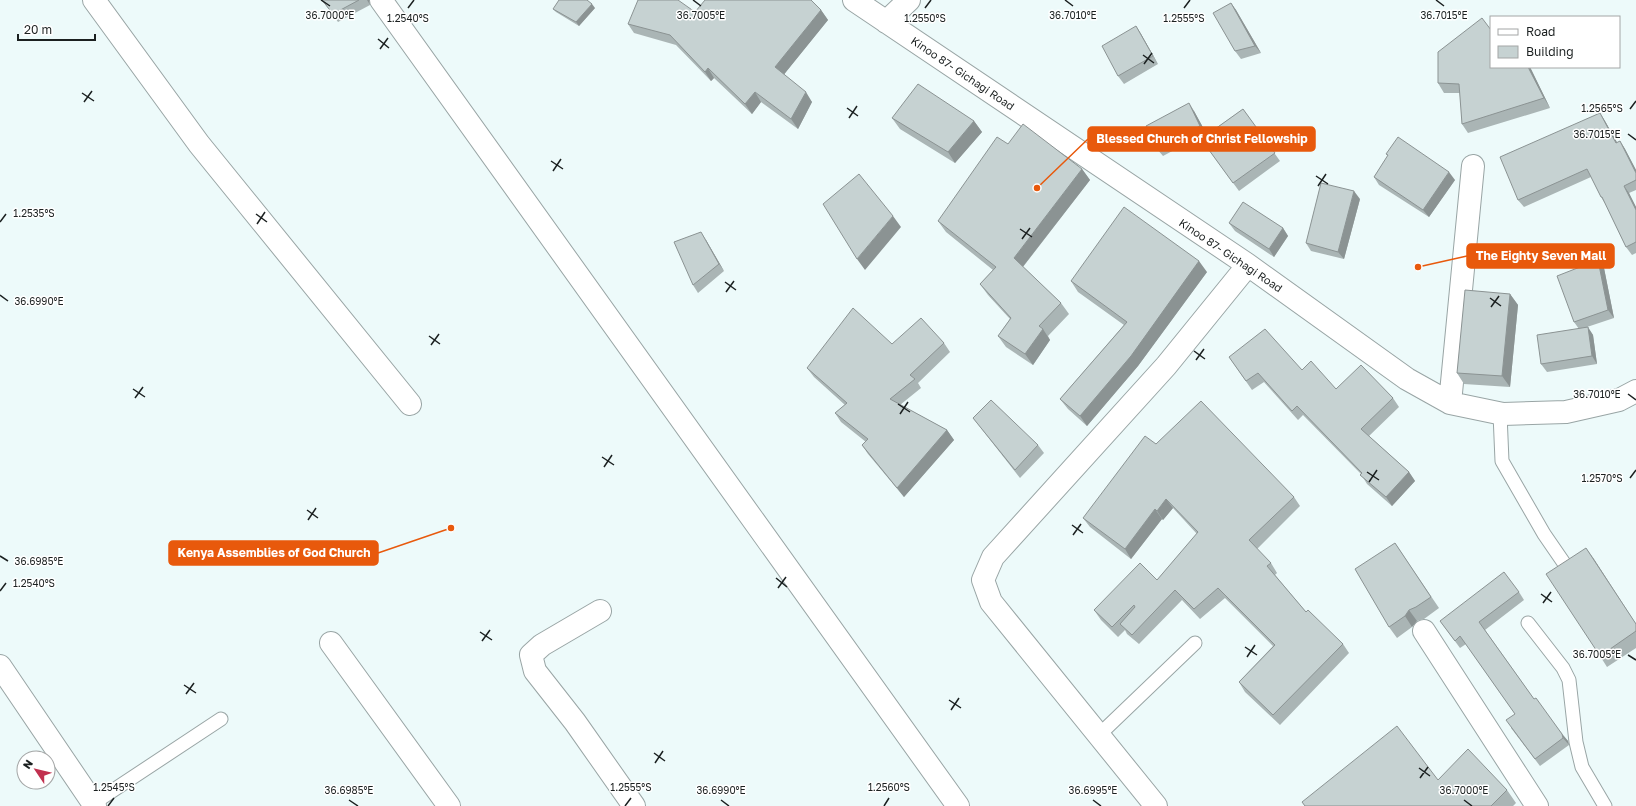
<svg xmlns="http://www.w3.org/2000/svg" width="1636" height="806" viewBox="0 0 1636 806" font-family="'Golos Text',sans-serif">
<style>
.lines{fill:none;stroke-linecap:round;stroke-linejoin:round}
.lane-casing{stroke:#99a5a5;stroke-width:15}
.street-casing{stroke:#99a5a5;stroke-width:24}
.lane{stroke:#fff;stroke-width:13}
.street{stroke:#fff;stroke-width:22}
.wall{fill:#aab5b5}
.shaded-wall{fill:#8b9393}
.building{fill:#c6d2d2;stroke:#8b9393}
.ticks{fill:none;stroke:#1b2020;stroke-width:1.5}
.labels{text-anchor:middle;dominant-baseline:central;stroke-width:3;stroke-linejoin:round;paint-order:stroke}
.street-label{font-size:11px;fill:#1b2020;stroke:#fff}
.ticks-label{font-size:10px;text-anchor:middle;fill:#1b2020;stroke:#fff;stroke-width:3;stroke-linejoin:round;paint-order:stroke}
.leader{fill:none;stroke:#e8590c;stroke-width:1.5}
.callout-dot{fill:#e8590c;stroke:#fff;stroke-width:1.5}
.callout{fill:#e8590c;stroke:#e8590c;stroke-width:1.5}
.callout-label{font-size:12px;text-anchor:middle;font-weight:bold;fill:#fff}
</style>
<rect width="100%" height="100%" fill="#edfafa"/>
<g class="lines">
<defs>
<path id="lane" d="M 1500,414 L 1502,461 L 1544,534 L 1566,566
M 1528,623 L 1563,668 L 1569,680 L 1576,742 L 1582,767 L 1605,806
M 1099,735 L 1195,643
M 94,803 L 221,719"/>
<path id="street" d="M 94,0 L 199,144 L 410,404
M 381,0 L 958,806
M 854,0 L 1248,265 L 1407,379 L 1450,403 L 1503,414 L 1566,412 L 1619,400 L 1636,391
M 886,22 L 909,0
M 1450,403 L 1473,166
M 600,611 L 542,645 L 531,655 L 535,671 L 575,722 L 634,806
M 1424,631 L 1537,806
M 331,643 L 449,806
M 0,666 L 95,806
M 1156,806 L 991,602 L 983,580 L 993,557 L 1166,366 L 1248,265"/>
</defs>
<use href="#lane" class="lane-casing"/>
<use href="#street" class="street-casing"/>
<use href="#lane" class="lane"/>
<use href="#street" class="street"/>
</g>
<path class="wall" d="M 322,0 L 369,0 L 370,5 L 338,22 Z
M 1231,3 L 1236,10 L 1261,53 L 1241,59 L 1235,51 Z
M 595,8 L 579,26 L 556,12 L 553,9 Z
M 821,10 L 828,20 L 784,74 L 812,102 L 798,129 L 761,102 L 752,114 L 714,78 L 711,81 L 676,45 L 634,33 L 628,24 L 695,12 Z
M 1136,26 L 1141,34 L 1158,64 L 1124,84 L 1118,76 Z
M 1491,67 L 1530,67 L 1550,108 L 1468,133 L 1462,124 L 1460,93 L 1444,93 L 1438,83 Z
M 1243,109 L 1280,161 L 1239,191 L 1201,139 Z
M 1194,111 L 1206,133 L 1163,156 L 1157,149 Z
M 1600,113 L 1605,121 L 1617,143 L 1620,141 L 1625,149 L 1636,170 L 1636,190 L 1629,193 L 1636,207 L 1636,253 L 1632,255 L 1626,247 L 1606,205 L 1601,197 L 1591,177 L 1524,207 L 1518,200 Z
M 892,118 L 974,121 L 982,132 L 955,163 L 900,129 Z
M 1008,144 L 1082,169 L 1090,180 L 1023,267 L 1061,303 L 1069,314 L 1048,336 L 1050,340 L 1033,365 L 1006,347 L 998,336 L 1010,319 L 988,295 L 980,284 L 993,270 L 946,232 L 938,221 Z
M 1386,154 L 1455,180 L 1429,217 L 1379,185 L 1374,177 L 1388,156 Z
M 1360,199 L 1344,259 L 1311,251 L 1306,243 Z
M 1229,223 L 1283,228 L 1288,236 L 1274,257 L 1235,231 Z
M 706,240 L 724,271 L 698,293 L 693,285 Z
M 1598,260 L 1604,268 L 1614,318 L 1587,327 L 1593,335 L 1597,364 L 1547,372 L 1541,364 L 1579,329 L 1574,322 Z
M 1207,272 L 1138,366 L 1087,426 L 1068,409 L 1060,399 L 1124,325 L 1078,292 L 1071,281 Z
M 1510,294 L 1518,305 L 1510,387 L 1464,384 L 1457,373 Z
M 944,343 L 950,352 L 918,383 L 921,388 L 900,405 L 947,430 L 954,440 L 904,497 L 868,454 L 862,445 L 866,442 L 841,422 L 835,413 L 845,405 L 814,377 L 807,368 L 892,344 Z
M 1229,357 L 1302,370 L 1336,389 L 1393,398 L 1399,407 L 1369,436 L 1409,472 L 1415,481 L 1392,506 L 1367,484 L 1361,474 L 1303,415 L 1298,420 L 1264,382 L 1252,390 Z
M 973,418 L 1038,445 L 1044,453 L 1020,478 Z
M 1156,444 L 1294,497 L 1300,506 L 1257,549 L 1271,563 L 1277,573 L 1275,575 L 1306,612 L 1343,644 L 1349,653 L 1280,725 L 1245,692 L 1239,682 L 1273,646 L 1225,598 L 1200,619 L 1182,600 L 1139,644 L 1127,634 L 1125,630 L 1118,637 L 1101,620 L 1094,610 L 1157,580 L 1197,534 L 1173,508 L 1163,520 L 1162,519 L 1131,559 L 1090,527 L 1083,518 Z
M 1395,543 L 1439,608 L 1424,619 L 1417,621 L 1412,627 L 1397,638 L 1389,627 Z
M 1586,548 L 1636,624 L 1636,648 L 1607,667 L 1600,656 Z
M 1519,592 L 1524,600 L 1485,630 L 1534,699 L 1568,741 L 1569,745 L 1540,766 L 1511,728 L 1515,714 L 1466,644 L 1460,648 L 1440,621 Z
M 1507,790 L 1516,803 L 1513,806 L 1305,806 L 1302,802 Z"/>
<path class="shaded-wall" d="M 367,0 L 369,0 L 370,5 Z
M 1231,3 L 1236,10 L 1261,53 L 1255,46 Z
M 592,4 L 595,8 L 579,26 L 576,22 Z
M 821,10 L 828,20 L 782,77 L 775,67 Z
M 1136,26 L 1141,34 L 1158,64 L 1153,56 Z
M 1528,67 L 1530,67 L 1550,108 L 1544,98 Z
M 708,68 L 714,78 L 711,81 L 705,72 Z
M 755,92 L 761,102 L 752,114 L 745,104 Z
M 806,92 L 812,102 L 798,129 L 791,119 Z
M 1189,103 L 1194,111 L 1206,133 L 1200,126 Z
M 1600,113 L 1605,121 L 1622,151 L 1616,143 Z
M 974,121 L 982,132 L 955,163 L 948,152 Z
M 1620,141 L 1625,149 L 1636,170 L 1636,173 Z
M 1082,169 L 1090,180 L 1021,269 L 1014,258 Z
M 1449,172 L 1455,180 L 1429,217 L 1423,210 Z
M 1624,186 L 1629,193 L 1636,207 L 1636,210 Z
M 1354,191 L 1360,199 L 1344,259 L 1338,252 Z
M 893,216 L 901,227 L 865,270 L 857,259 Z
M 1283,228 L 1288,236 L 1274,257 L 1269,249 Z
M 701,232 L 706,240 L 724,271 L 719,264 Z
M 1598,260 L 1604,268 L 1614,318 L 1608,310 Z
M 1199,261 L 1207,272 L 1138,366 L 1087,426 L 1080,416 Z
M 1510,294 L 1518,305 L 1510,387 L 1502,376 Z
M 1588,327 L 1593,335 L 1597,364 L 1592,356 Z
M 1043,329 L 1050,340 L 1033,365 L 1025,354 Z
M 947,430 L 954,440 L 904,497 L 897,488 Z
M 1409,472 L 1415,481 L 1392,506 L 1386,497 Z
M 1166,499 L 1173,508 L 1163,520 L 1157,511 Z
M 1155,509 L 1162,519 L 1131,559 L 1125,549 Z
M 1586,548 L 1594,559 L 1636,624 Z
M 1409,610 L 1417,621 L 1412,627 L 1405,616 Z
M 1562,734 L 1568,741 L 1569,745 L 1563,738 Z"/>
<path class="building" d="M 322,0 L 359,0 L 333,14 Z
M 559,0 L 587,0 L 592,4 L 576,22 L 553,9 Z
M 638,0 L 678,0 L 695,12 L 705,0 L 811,0 L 821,10 L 775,67 L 806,92 L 791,119 L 755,92 L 745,104 L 708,68 L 705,72 L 670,35 L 628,24 Z
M 1231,3 L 1255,46 L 1235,51 L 1213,13 Z
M 1482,18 L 1491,30 L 1491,67 L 1528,67 L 1544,98 L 1462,124 L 1459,84 L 1438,83 L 1438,52 Z
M 1136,26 L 1153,56 L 1118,76 L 1102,46 Z
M 918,84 L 974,121 L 948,152 L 892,118 Z
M 1189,103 L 1200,126 L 1157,149 L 1146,126 Z
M 1243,109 L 1275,153 L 1233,183 L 1201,139 Z
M 1600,113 L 1616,143 L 1620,141 L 1636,173 L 1636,180 L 1624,186 L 1636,210 L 1636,242 L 1626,247 L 1602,197 L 1601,197 L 1587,169 L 1518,200 L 1500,157 Z
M 1023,124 L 1082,169 L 1014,258 L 1061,303 L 1039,326 L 1043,329 L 1025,354 L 998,336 L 1011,318 L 980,284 L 996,267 L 938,221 L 997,137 L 1008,144 Z
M 1398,137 L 1449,172 L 1423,210 L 1374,177 L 1388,155 L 1386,154 Z
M 859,174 L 893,216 L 857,259 L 823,204 Z
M 1321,183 L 1354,191 L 1338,252 L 1306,243 Z
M 1243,202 L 1283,228 L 1269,249 L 1229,223 Z
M 1124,207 L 1199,261 L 1131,356 L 1080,416 L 1060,399 L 1127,322 L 1071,281 Z
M 701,232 L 719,264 L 693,285 L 674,242 Z
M 1598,260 L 1608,310 L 1574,322 L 1557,276 Z
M 1465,290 L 1510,294 L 1502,376 L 1457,373 Z
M 853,308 L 892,344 L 921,318 L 944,343 L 910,375 L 915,379 L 890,399 L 947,430 L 897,488 L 862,445 L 868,439 L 835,413 L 847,403 L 807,368 Z
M 1588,327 L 1592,356 L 1541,364 L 1537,335 Z
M 1265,329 L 1302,370 L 1311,361 L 1336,389 L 1361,365 L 1393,398 L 1361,429 L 1409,472 L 1386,497 L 1360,475 L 1362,473 L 1297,406 L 1292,411 L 1258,373 L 1246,381 L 1229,357 Z
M 991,400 L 1038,445 L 1015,470 L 973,418 Z
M 1201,401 L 1294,497 L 1249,540 L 1271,563 L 1267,566 L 1306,612 L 1308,610 L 1343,644 L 1273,715 L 1239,682 L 1275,645 L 1218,588 L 1194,609 L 1175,590 L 1132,635 L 1120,624 L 1135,607 L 1134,605 L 1112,627 L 1094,610 L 1140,563 L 1157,580 L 1198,532 L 1166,499 L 1157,511 L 1155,509 L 1125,549 L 1083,518 L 1145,436 L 1156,444 Z
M 1395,543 L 1431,597 L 1416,607 L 1409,610 L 1405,616 L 1389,627 L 1355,569 Z
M 1586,548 L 1636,624 L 1636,631 L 1600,656 L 1546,574 Z
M 1504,572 L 1519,592 L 1479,622 L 1534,699 L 1536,698 L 1562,734 L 1563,738 L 1535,759 L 1506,720 L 1515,714 L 1460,636 L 1455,641 L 1440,621 Z
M 1397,726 L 1438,780 L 1468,749 L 1507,790 L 1491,806 L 1305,806 L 1302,802 Z"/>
<path class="ticks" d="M 321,0 L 330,6M 693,0 L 701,6M 1065,0 L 1073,6M 1436,0 L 1444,6M 408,8 L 414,0M 925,8 L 931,0M 1184,8 L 1190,0M 378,39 L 389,48M 380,49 L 388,38M 1143,55 L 1154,63M 1144,64 L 1152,53M 82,93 L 94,101M 84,102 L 92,91M 847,108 L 858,116M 1630,109 L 1636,101M 849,118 L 857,106M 1628,134 L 1636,140M 551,161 L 563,169M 553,171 L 561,159M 1316,176 L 1328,184M 1318,186 L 1326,174M 256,214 L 267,222M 0,222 L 6,214M 257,224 L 265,212M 1020,229 L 1032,237M 1022,239 L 1030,228M 725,282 L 736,290M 726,292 L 734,281M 0,295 L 8,301M 1490,298 L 1501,306M 1491,307 L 1499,296M 429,336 L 440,344M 431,345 L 439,334M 1194,351 L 1205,359M 1196,360 L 1204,349M 133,389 L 145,397M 1628,394 L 1636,400M 135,398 L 143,387M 898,404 L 910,412M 900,414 L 908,402M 602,457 L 614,465M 604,467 L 612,455M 1367,472 L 1379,480M 1630,478 L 1636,470M 1369,482 L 1377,470M 307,510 L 318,518M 308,520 L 316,508M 1072,525 L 1083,533M 1073,535 L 1081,524M 0,556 L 8,561M 776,578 L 787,587M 778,588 L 786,577M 0,591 L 6,583M 1541,594 L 1552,602M 1543,603 L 1551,592M 480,632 L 492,640M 482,641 L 490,630M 1245,647 L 1257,655M 1628,655 L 1636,660M 1247,657 L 1255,645M 184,685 L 196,693M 186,694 L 194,683M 949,700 L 961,708M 951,710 L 959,698M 654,753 L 665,761M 655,763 L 663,751M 1419,768 L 1430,776M 1420,778 L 1428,767M 349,800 L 358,806M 721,800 L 729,806M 1093,800 L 1101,806M 1464,800 L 1472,806M 108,806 L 114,798M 625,806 L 631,798M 884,806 L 889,798"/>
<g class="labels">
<g class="street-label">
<text transform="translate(963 73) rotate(34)">Kinoo 87- Gichagi Road</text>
<text transform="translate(1231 255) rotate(34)">Kinoo 87- Gichagi Road</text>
</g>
</g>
<g class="ticks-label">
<text x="330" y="19">36.7000°E</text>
<text x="701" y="19">36.7005°E</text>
<text x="1073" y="19">36.7010°E</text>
<text x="1444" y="19">36.7015°E</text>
<text x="408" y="22">1.2540°S</text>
<text x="925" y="22">1.2550°S</text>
<text x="1184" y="22">1.2555°S</text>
<text x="1602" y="112">1.2565°S</text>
<text x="1597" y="138">36.7015°E</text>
<text x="34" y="217">1.2535°S</text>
<text x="39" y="305">36.6990°E</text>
<text x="1597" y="398">36.7010°E</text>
<text x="1602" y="482">1.2570°S</text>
<text x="39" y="565">36.6985°E</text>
<text x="34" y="587">1.2540°S</text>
<text x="1597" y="658">36.7005°E</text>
<text x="114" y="791">1.2545°S</text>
<text x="631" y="791">1.2555°S</text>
<text x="889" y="791">1.2560°S</text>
<text x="349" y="794">36.6985°E</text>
<text x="721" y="794">36.6990°E</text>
<text x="1093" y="794">36.6995°E</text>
<text x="1464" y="794">36.7000°E</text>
</g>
<path class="leader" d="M1037 188L1088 139M1418 267L1467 256M451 528L378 553"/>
<g class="callout-dot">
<circle cx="1037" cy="188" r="4"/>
<circle cx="1418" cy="267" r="4"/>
<circle cx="451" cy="528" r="4"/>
</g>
<g class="callout">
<rect x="1088" y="127" width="227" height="24" rx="4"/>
<rect x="1467" y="244" width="147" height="24" rx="4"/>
<rect x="169" y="541" width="209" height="24" rx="4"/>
</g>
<g class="callout-label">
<text x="1202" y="143">Blessed Church of Christ Fellowship</text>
<text x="1541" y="260">The Eighty Seven Mall</text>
<text x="274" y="557">Kenya Assemblies of God Church</text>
</g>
<rect x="1490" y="16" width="130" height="52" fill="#ffffff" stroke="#a4a6a6"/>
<rect x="1498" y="29" width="20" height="6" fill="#ffffff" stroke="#a4a6a6"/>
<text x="1526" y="36" font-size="12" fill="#1b2020">Road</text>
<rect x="1498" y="46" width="20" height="12" fill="#c6d2d2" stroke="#a4a6a6"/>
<text x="1526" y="56" font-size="12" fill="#1b2020">Building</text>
<g transform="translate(36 770) rotate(305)"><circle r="19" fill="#ffffff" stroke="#a4a6a6"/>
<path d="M0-3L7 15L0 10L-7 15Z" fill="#c1314f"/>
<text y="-6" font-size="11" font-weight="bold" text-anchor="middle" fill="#1b2020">N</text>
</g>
<path d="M18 34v6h77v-6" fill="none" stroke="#1b2020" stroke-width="2"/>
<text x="24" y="34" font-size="12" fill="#1b2020" stroke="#ffffff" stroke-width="3" paint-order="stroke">20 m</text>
</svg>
